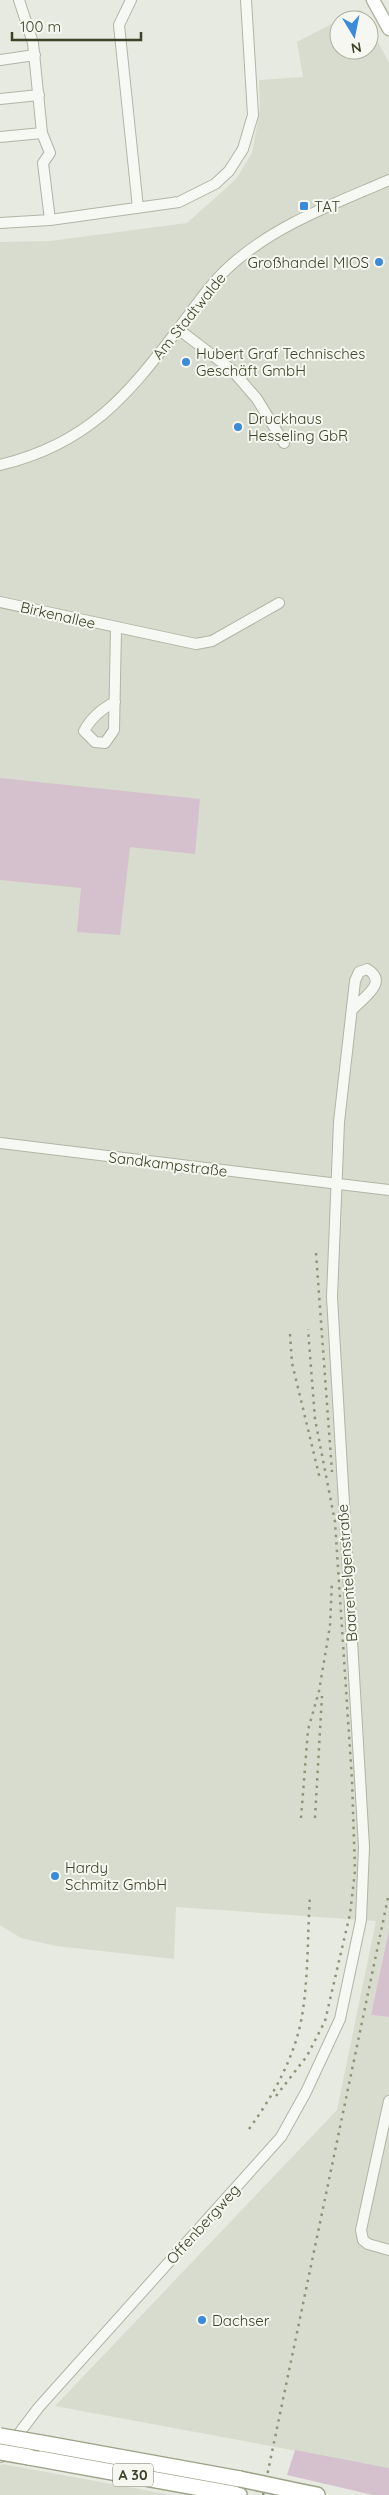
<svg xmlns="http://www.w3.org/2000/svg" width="389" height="2495" viewBox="0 0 389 2495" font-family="Quicksand,sans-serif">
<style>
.built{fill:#d8dcce}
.green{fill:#d5c0cd}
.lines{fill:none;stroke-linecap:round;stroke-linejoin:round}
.minor-casing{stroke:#b0b5a5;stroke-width:12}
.major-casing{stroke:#b1b79e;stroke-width:15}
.highway-casing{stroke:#9ba286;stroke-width:18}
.minor{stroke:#f6f8f3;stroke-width:10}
.major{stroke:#fff;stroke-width:12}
.highway{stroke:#fff;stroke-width:15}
.rail{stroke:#8d9578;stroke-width:2.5;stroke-dasharray:2.5 5;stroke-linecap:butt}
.highway-bridge-casing{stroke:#9ba286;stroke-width:18;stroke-linecap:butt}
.highway-bridge{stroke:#fff;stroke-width:15}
.poi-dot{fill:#3b8bd9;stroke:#f6f7f0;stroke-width:2}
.labels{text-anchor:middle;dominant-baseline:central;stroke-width:4;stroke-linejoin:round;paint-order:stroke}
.shield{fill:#f6f7f0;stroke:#737963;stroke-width:1}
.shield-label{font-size:14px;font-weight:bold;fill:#3b4327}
.poi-label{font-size:15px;fill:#3b4327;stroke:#f6f7f0;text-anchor:start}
.street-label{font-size:15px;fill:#3b4327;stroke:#f6f7f0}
</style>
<rect width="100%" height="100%" fill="#e7eae0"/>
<path class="built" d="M 360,9 L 366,20 L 339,20 Z
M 339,20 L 339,50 L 369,50 L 369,25 L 389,63 L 389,1930 L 371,2015 L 389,2017 L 389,2468 L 55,2406 L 337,2110 L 376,1921 L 176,1907 L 174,1959 L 56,1946 L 21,1938 L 0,1925 L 0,242 L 50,241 L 187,223 L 236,179 L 252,153 L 260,109 L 259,80 L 303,77 L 297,42 Z
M 2,2464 L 172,2495 L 0,2495 L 0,2466 Z"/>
<path class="green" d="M 0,778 L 200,799 L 195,854 L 130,847 L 120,935 L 77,932 L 81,888 L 0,880 Z
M 389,1930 L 389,2017 L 371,2015 Z
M 295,2450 L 389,2468 L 389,2495 L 373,2495 L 287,2475 Z"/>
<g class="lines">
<defs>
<path id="minor" d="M 19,0 L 33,43 L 42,133 L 50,153 L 43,163 L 50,220
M 131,0 L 119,25 L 138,208
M 0,60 L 35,55
M 0,99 L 39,95
M 0,137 L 42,133
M 0,223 L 50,220 L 179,202 L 215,184 L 229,171 L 243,149 L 253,115 L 246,0
M 178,329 L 232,370 L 257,399 L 284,443
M 0,465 C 88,444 127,396 179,328 C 195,307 210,284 230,266 C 275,225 334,204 389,180
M 0,602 L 196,644 L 212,641 L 279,603
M 115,702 C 101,709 91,718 84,731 L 95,742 L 105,743 L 114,730 L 116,628
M 0,1143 L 389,1190
M 389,2101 L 361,2230 L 363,2240 L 368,2244 L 389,2250
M 1,2457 L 39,2407 L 281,2137 L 306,2092 L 340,2019 L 361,1920 L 364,1847 L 332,1297 L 339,1122 L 355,981 L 359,972 L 367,969 C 389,982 364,997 354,1008"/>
<path id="major" d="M 373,0 L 389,29"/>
<path id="highway" d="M 41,2443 L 240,2479
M 29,2457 L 239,2495
M 297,2491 L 317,2495"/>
</defs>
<use href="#minor" class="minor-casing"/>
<use href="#major" class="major-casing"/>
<use href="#highway" class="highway-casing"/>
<use href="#minor" class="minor"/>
<use href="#major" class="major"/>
<use href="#highway" class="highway"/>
<path class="rail" d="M 316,1253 L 332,1472
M 290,1334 L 292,1363 L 320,1479
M 301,1818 L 308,1730 L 319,1691 L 330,1626 L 332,1581
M 315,1818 L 322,1696
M 276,2096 L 307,2056 L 325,2021 L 350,1914 L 355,1871 L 352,1780 L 335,1522 L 315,1419 L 308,1329
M 249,2129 C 270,2100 288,2069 298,2034 C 309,1994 307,1938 310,1897
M 263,2495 L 389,1893"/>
<defs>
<path id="highway-bridge" d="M 0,2436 L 41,2443
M 0,2452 L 29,2457
M 240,2479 L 297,2491"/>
</defs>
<use href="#highway-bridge" class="highway-bridge-casing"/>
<use href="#highway-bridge" class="highway-bridge"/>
</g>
<g class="poi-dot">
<rect x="299" y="201" width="10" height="10" rx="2.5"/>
<circle cx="379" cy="262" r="5"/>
<circle cx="186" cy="362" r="5"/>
<circle cx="238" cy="427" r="5"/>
<circle cx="55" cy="1876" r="5"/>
<circle cx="202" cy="2320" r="5"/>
</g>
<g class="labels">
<rect class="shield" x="113" y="2463.5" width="40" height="23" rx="4"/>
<g class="shield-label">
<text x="133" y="2475">A 30</text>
</g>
<g class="poi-label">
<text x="314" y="206">TAT</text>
<text x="369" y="262" text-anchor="end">Großhandel MIOS</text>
<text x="196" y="353">Hubert Graf Technisches<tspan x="196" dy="17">Geschäft GmbH</tspan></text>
<text x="248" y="418">Druckhaus<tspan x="248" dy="17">Hesseling GbR</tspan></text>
<text x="65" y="1867">Hardy<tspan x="65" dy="17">Schmitz GmbH</tspan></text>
<text x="212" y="2320">Dachser</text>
</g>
<g class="street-label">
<text transform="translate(189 316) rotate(-51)">Am Stadtwalde</text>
<text transform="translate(58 615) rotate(13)">Birkenallee</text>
<text transform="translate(168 1164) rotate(7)">Sandkampstraße</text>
<text transform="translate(347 1573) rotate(-94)">Baarentelgenstraße</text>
<text transform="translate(203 2224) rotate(-48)">Offenbergweg</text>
</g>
</g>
<g transform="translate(354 35) rotate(170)"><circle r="24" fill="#f6f7f0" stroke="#abafa0"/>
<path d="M0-4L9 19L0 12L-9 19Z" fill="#3b8bd9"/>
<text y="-8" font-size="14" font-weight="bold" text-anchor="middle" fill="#3b4327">N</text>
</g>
<path d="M12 32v8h129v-8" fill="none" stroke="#3b4327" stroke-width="2.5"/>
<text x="20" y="32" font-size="15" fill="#3b4327" stroke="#f6f7f0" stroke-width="4" paint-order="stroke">100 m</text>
</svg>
